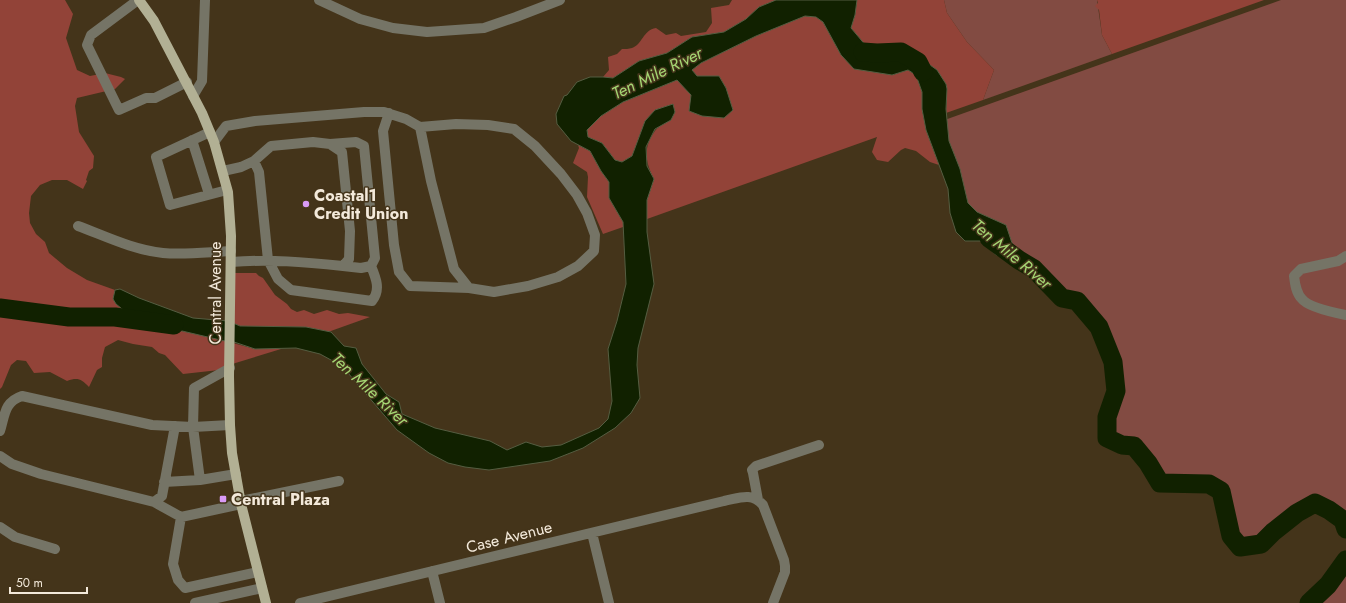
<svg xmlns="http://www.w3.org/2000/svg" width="1346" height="603" viewBox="0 0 1346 603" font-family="Jost,sans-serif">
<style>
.green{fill:#824b42}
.forest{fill:#924338}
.water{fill:#112100;stroke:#555d41}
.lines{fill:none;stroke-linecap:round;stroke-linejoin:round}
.river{stroke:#112100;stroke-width:19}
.minor{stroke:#757466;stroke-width:10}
.major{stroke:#b2b094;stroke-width:10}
.poi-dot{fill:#d99af7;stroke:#44341a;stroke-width:1.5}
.labels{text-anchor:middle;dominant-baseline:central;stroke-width:3;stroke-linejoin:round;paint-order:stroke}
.poi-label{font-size:16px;font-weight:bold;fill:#f3e9da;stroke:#44341a;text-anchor:start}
.street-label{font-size:16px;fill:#f3e9da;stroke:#44341a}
.water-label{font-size:17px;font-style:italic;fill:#a5d673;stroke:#44341a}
</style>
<rect width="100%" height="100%" fill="#44341a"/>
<path class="green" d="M 944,0 L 1097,0 L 1102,35 L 1112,54 L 983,100 L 994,70 L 967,42 L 947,13 Z
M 1281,0 L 1346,0 L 1346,529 L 1342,519 L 1329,510 L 1315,503 L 1297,513 L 1273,532 L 1261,544 L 1240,547 L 1231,536 L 1220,491 L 1209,484 L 1160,483 L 1148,463 L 1134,446 L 1122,445 L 1107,438 L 1107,417 L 1116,391 L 1113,362 L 1099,327 L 1077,301 L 1062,298 L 1034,269 L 1019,260 L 997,245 L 975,227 L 939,122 Z
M 1346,560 L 1346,603 L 1309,603 L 1328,585 Z"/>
<path class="forest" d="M 0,0 L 65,0 L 73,14 L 66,38 L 77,70 L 90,76 L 105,73 L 121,77 L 125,79 L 115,89 L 77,98 L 75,106 L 79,132 L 94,156 L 93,168 L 89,171 L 86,180 L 87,181 L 83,189 L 67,180 L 52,180 L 40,185 L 31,196 L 29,213 L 30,223 L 36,234 L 45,242 L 49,253 L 67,268 L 87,280 L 115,290 L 113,299 L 229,342 L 255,349 L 281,349 L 229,365 L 219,370 L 183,374 L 165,355 L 159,353 L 152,347 L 133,344 L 118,340 L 105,347 L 102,358 L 102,367 L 97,370 L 89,387 C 81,379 78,377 67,381 L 50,372 L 34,373 L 26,361 L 17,360 L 11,365 L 2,387 L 0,389 Z
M 732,0 L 776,0 L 759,7 L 746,19 L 724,32 L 692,37 L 667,53 L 639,61 L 613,78 L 603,77 L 609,70 L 608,57 L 617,54 L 622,49 C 625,49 629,49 632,48 C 642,45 643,30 656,28 L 666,35 L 676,33 L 681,36 L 706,32 L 712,23 L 711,8 L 729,5 Z
M 857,0 L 944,0 L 947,13 L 967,42 L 994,70 L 983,100 L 946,113 L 947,89 L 946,84 L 919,57 L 883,52 L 867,47 L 851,28 L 855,15 Z
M 1097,0 L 1264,0 L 1112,54 L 1102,35 L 1099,10 L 1095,6 L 1098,3 Z
M 804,16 L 816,17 L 823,22 L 841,55 L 892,75 L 908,70 L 916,75 L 922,92 L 922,109 L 926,130 L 939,165 L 930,162 L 916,151 L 905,148 L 901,150 L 888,162 L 877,160 L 872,152 L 877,137 L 647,219 L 647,200 L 654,179 C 645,162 643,147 655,131 C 658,126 666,123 671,120 L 673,104 L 655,110 L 645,121 L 632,156 L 622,162 L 615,160 L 602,143 L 588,137 L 587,130 L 601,116 L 623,102 L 677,80 L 691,95 L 726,88 L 719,76 L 697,76 L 692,70 L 701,63 L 756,36 Z
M 578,145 L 590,151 L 601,171 L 609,182 L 609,198 L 623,222 L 623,227 L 603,234 L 587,197 L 588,177 L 587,172 L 573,163 L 579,148 Z
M 230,273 L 256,273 L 259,276 L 263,278 L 275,295 L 287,304 L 291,309 L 297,312 L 304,310 L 314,314 L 327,310 L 339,314 L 348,313 L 370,317 L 328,332 L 306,327 L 240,326 L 228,321 Z"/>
<path class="water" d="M 776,0 L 857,0 L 855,15 L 851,28 L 867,47 L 883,52 L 919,57 L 937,70 L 946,84 L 947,89 L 946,109 L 949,141 L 960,169 L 968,203 L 977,212 L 1006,225 L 1014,249 L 1009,253 L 996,255 L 981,241 L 965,241 L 956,232 L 950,213 L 948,189 L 926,130 L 922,109 L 922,92 L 916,75 L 908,70 L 892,75 L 854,69 L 841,55 L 823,22 L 816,17 L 805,16 L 756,36 L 701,63 L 692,70 L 697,76 L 719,76 L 726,88 L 733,110 L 724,118 L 702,116 L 689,111 L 691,95 L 677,80 L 623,102 L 601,116 L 587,130 L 588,137 L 602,143 L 615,160 L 622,162 L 632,156 L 645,121 L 655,110 L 673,104 L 675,112 L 671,120 L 655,129 L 646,147 L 647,166 L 654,179 L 647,200 L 647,232 L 654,284 L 638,348 L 637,365 L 640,398 L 631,413 L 615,428 L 583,448 L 550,461 L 489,470 L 465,467 L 448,463 L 429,453 L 397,430 L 342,366 L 320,354 L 296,348 L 255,349 L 231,341 L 229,342 L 165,327 L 138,318 L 127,313 L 116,304 L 113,299 L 115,290 L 120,289 L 139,298 L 193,318 L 228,321 L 240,326 L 306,327 L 331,332 L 344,346 L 356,348 L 362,364 L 386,394 L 399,402 L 402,414 L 435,428 L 490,441 L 507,450 L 526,442 L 542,447 L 561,445 L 599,428 L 608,419 L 612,401 L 608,349 L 617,321 L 626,284 L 623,222 L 609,198 L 609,182 L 601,171 L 590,151 L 571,141 L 557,124 L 556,114 L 564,96 L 567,95 L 577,82 L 590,77 L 603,77 L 613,78 L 639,61 L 667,53 L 692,37 L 724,32 L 746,19 L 759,7 Z"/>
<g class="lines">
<path class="river" d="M 863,52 L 877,53 L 901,52 L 918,62 L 923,72
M 989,238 L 1019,260 L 1034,269 L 1062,298 L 1077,301 L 1099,327 L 1113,362 L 1116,391 L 1107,417 L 1107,438 L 1122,445 L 1134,446 L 1148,463 L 1160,483 L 1209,484 L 1221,491 L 1231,536 L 1240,547 L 1261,544 L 1273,532 L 1297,513 L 1315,503 L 1329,510 L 1343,520 L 1346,529
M 0,308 L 69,317 L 115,317 L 174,325
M 1309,603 L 1328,585 L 1346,560"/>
<path class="minor" d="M 138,0 L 91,35 L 87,45 L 119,110 L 146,98 L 155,98 L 187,82
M 319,0 L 360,19 L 393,28 L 427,32 L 484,28 L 516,17 L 560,0
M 193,96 L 202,81 L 205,0
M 389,113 L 383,131 L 394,245 L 399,272 L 410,286 L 469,288
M 210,132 L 156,157 L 170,205 L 227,190
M 192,140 L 209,194
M 214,142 L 226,126 L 255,121 L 364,112 L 384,112 L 406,119 L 420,127 L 456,124 L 488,125 L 514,129 L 535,146 L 561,174 L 577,195 L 587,213 L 595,235 L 594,251 L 578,266 L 558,277 L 528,286 L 494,292 L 469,288 L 454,269 L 431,181 L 420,127
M 254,161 L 259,172 L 268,260 L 278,279 L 291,290 L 372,301 C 381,290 376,278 371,266 L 375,258 L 364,146 L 356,142 L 330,144
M 223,171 L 241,167 L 254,161 L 271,146 L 313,142 L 330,144 L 342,152 L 350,231 L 349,259 L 343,266 C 305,262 269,259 231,262
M 78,226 C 105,236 133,250 163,253 C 185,255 208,252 231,251
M 1346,256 L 1338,261 L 1301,269 L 1294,276 C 1295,284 1296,293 1302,299 C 1308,307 1336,313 1346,315
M 343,266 L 361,268 L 371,266
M 0,431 C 5,415 4,402 22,396 L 152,425 L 193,427 L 230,425
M 0,456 L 12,464 L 41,474 L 154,502 L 162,496 L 175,426
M 200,480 L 193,427 L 194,388 L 230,368
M 164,482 L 200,480 L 236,474
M 758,500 L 753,473 L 752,470 L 756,466 L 819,445
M 241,501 L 339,481
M 154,502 L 181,517 L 241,504
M 181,517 L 173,564 L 178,580 L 185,588 L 258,572
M 0,527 L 15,537 L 55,549
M 592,533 L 609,603
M 432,571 L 440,603
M 195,603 L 262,588
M 300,603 L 724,501 C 740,498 751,492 763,505 L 784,560 L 785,566 L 785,572 L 773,603"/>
<path class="major" d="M 139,0 L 154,21 L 202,113 L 214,142 L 228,192 L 231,236 L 229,376 L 230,425 L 232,453 L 241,504 L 266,603"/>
</g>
<g class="poi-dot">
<circle cx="306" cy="204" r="4"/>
<rect x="219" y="495" width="8" height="8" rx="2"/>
</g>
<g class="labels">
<g class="poi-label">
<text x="314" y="195">Coastal1<tspan x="314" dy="18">Credit Union</tspan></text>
<text x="231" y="499">Central Plaza</text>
</g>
<g class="street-label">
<text transform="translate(215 293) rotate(-90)">Central Avenue</text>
<text transform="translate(509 537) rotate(-14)">Case Avenue</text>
</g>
<g class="water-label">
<text transform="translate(657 73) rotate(-26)">Ten Mile River</text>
<text transform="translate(1012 254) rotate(40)">Ten Mile River</text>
<text transform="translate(370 389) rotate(43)">Ten Mile River</text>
</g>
</g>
<path d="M10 587v6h77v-6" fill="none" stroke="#f3e9da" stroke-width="2"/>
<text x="16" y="587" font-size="12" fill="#f3e9da" stroke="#44341a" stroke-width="3" paint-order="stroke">50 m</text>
</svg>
